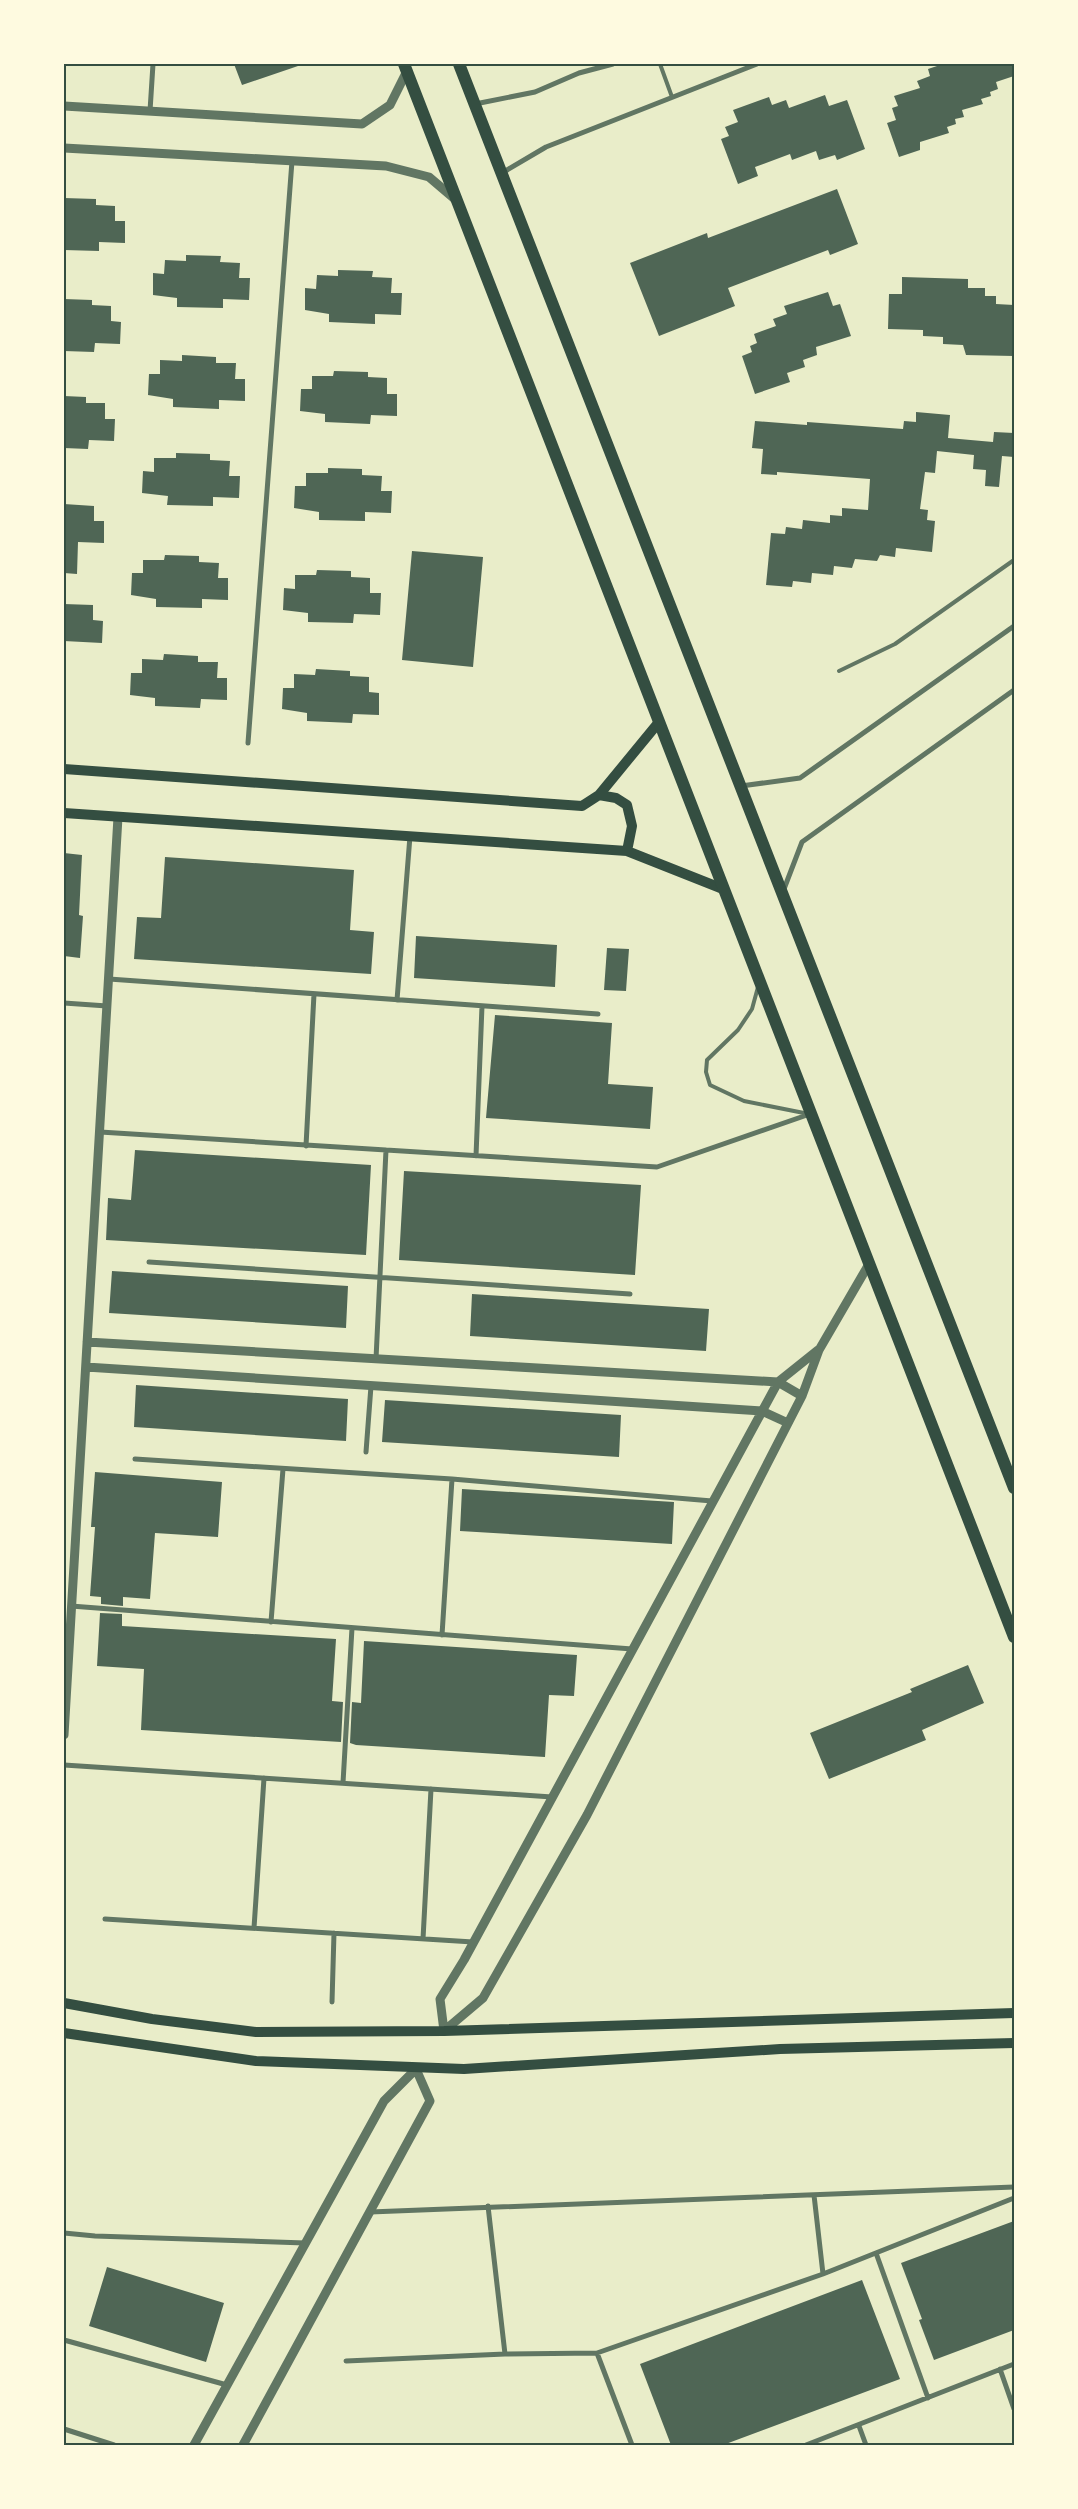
<svg xmlns="http://www.w3.org/2000/svg" width="1078" height="2509" viewBox="0 0 1078 2509" font-family="Georgia,serif">
<style>
.building{fill:#4f6655}
.lines{fill:none;stroke-linecap:round;stroke-linejoin:round}
.service{stroke:#617663;stroke-width:4}
.minor{stroke:#617663;stroke-width:5}
.tertiary{stroke:#617663;stroke-width:9}
.secondary{stroke:#344e41;stroke-width:10}
.primary{stroke:#344e41;stroke-width:12}
.neatline{fill:none;stroke:#344e41;stroke-width:2}
</style>
<rect width="100%" height="100%" fill="#e9edc9"/>
<path class="building" d="M 234,64 L 297,64 L 298,66 L 242,85 Z
M 943,64 L 1014,64 L 1014,76 L 996,82 L 998,89 L 990,92 L 991,96 L 981,99 L 983,104 L 962,110 L 964,117 L 955,119 L 956,124 L 947,127 L 949,133 L 920,142 L 920,150 L 899,157 L 887,123 L 896,120 L 892,108 L 898,106 L 894,96 L 920,88 L 917,81 L 930,76 L 928,69 Z
M 825,95 L 829,106 L 847,100 L 865,149 L 837,160 L 835,155 L 819,160 L 816,151 L 792,160 L 790,154 L 755,167 L 758,176 L 738,184 L 721,139 L 729,136 L 725,127 L 738,122 L 733,110 L 769,97 L 772,105 L 786,100 L 789,108 Z
M 837,189 L 858,244 L 830,255 L 828,250 L 728,288 L 735,306 L 659,336 L 630,263 L 707,233 L 708,238 Z
M 64,198 L 96,199 L 96,205 L 115,206 L 115,221 L 125,221 L 125,243 L 99,242 L 99,251 L 64,250 Z
M 186,255 L 221,256 L 220,262 L 240,263 L 239,278 L 250,278 L 249,300 L 223,299 L 223,308 L 177,307 L 177,298 L 153,295 L 153,273 L 164,274 L 165,260 L 186,261 Z
M 338,270 L 373,271 L 372,277 L 392,278 L 391,293 L 402,293 L 401,315 L 375,314 L 375,324 L 329,322 L 329,314 L 305,310 L 305,288 L 316,289 L 317,275 L 338,276 Z
M 902,277 L 968,279 L 968,288 L 985,288 L 985,296 L 996,296 L 996,304 L 1014,305 L 1014,356 L 966,355 L 963,345 L 943,344 L 943,337 L 923,336 L 923,330 L 888,329 L 889,294 L 902,294 Z
M 828,292 L 833,306 L 840,304 L 851,336 L 816,347 L 817,355 L 803,360 L 805,367 L 787,373 L 790,382 L 755,394 L 742,356 L 752,352 L 750,346 L 757,343 L 754,334 L 776,326 L 773,319 L 787,314 L 784,306 Z
M 64,299 L 92,300 L 92,305 L 111,306 L 111,321 L 121,322 L 120,344 L 95,343 L 94,352 L 64,351 Z
M 182,355 L 216,357 L 216,363 L 236,363 L 235,379 L 245,379 L 245,401 L 219,400 L 219,409 L 173,407 L 173,399 L 148,395 L 149,374 L 160,374 L 160,360 L 182,361 Z
M 334,371 L 368,372 L 368,377 L 387,378 L 387,394 L 397,394 L 397,416 L 371,415 L 370,424 L 325,422 L 325,414 L 300,411 L 301,389 L 312,389 L 312,376 L 333,376 Z
M 64,396 L 86,397 L 86,403 L 105,403 L 105,419 L 115,419 L 114,441 L 89,440 L 88,449 L 64,448 Z
M 916,412 L 950,415 L 948,438 L 993,442 L 994,432 L 1014,433 L 1014,457 L 1002,456 L 999,487 L 985,486 L 986,470 L 973,469 L 974,455 L 937,451 L 935,473 L 925,472 L 920,509 L 928,510 L 927,520 L 935,521 L 932,552 L 896,548 L 895,557 L 880,555 L 877,561 L 855,559 L 852,568 L 834,566 L 833,575 L 812,573 L 811,583 L 793,581 L 792,587 L 766,585 L 771,533 L 785,534 L 786,527 L 802,529 L 803,520 L 830,523 L 830,515 L 842,516 L 842,508 L 868,510 L 870,479 L 777,472 L 777,475 L 761,474 L 763,449 L 752,448 L 755,421 L 807,425 L 807,422 L 903,429 L 904,421 L 916,422 Z
M 176,453 L 210,454 L 210,460 L 230,461 L 229,476 L 240,476 L 239,498 L 213,497 L 213,506 L 167,505 L 168,496 L 142,493 L 143,471 L 154,472 L 154,458 L 176,458 Z
M 328,468 L 362,469 L 362,475 L 382,476 L 381,491 L 392,491 L 391,513 L 365,512 L 365,521 L 319,520 L 319,512 L 294,508 L 295,486 L 306,486 L 306,473 L 328,473 Z
M 64,504 L 94,506 L 94,521 L 104,521 L 104,543 L 78,542 L 77,574 L 64,573 Z
M 412,551 L 483,557 L 473,667 L 402,660 Z
M 165,555 L 199,556 L 199,562 L 219,563 L 218,578 L 228,578 L 228,600 L 202,599 L 202,608 L 156,607 L 156,599 L 131,595 L 132,573 L 143,573 L 143,560 L 164,560 Z
M 317,570 L 351,571 L 351,577 L 370,578 L 370,593 L 381,593 L 380,615 L 354,614 L 353,623 L 308,622 L 308,613 L 283,610 L 284,588 L 295,589 L 295,575 L 316,575 Z
M 64,604 L 93,605 L 93,620 L 103,621 L 102,643 L 64,641 Z
M 164,654 L 198,656 L 198,662 L 218,662 L 217,678 L 227,678 L 227,700 L 201,699 L 200,708 L 155,706 L 155,698 L 130,695 L 131,673 L 142,673 L 142,659 L 163,660 Z
M 316,669 L 350,671 L 350,676 L 369,677 L 369,692 L 379,693 L 379,715 L 353,714 L 352,723 L 307,721 L 307,713 L 282,709 L 283,688 L 294,688 L 294,674 L 315,675 Z
M 64,853 L 82,855 L 79,915 L 83,916 L 80,958 L 64,956 Z
M 165,857 L 354,870 L 350,930 L 374,932 L 371,974 L 134,959 L 137,917 L 161,918 Z
M 416,936 L 557,945 L 555,987 L 414,978 Z
M 607,948 L 629,949 L 626,991 L 604,990 Z
M 495,1015 L 612,1023 L 608,1084 L 653,1087 L 650,1129 L 486,1118 Z
M 135,1150 L 371,1165 L 366,1255 L 106,1240 L 108,1198 L 131,1200 Z
M 404,1171 L 641,1185 L 635,1275 L 399,1260 Z
M 112,1271 L 348,1286 L 346,1328 L 109,1313 Z
M 472,1294 L 709,1309 L 706,1351 L 470,1336 Z
M 136,1385 L 348,1399 L 346,1441 L 134,1427 Z
M 385,1400 L 621,1415 L 619,1457 L 382,1442 Z
M 95,1472 L 222,1482 L 218,1537 L 155,1533 L 150,1599 L 123,1597 L 123,1606 L 101,1604 L 101,1597 L 90,1596 L 95,1527 L 91,1527 Z
M 462,1489 L 674,1502 L 672,1544 L 460,1531 Z
M 100,1613 L 122,1614 L 122,1626 L 336,1639 L 332,1701 L 343,1702 L 341,1742 L 141,1730 L 144,1669 L 97,1666 Z
M 364,1641 L 577,1655 L 574,1696 L 549,1695 L 545,1757 L 356,1745 L 350,1743 L 352,1702 L 361,1703 Z
M 968,1665 L 984,1703 L 922,1730 L 926,1740 L 829,1779 L 810,1733 L 912,1692 L 910,1689 Z
M 1014,2221 L 1014,2330 L 934,2360 L 919,2320 L 922,2319 L 901,2263 Z
M 107,2267 L 224,2303 L 206,2362 L 89,2326 Z
M 862,2280 L 900,2379 L 723,2445 L 671,2445 L 640,2364 Z"/>
<g class="lines">
<path class="service" d="M 660,64 L 672,97
M 839,671 L 895,644 L 1014,560
M 758,987 L 752,1009 L 738,1030 L 707,1060 L 706,1072 L 710,1085 L 744,1101 L 809,1114"/>
<path class="minor" d="M 475,104 L 535,92 L 579,73 L 613,64
M 150,111 L 153,64
M 502,173 L 546,147 L 757,64
M 248,743 L 292,161
M 741,786 L 800,778 L 1014,626
M 784,889 L 802,842 L 1014,690
M 109,979 L 598,1014
M 397,1000 L 410,836
M 64,1003 L 107,1006
M 100,1132 L 657,1167 L 810,1114
M 306,1146 L 314,994
M 476,1156 L 482,1006
M 149,1262 L 630,1294
M 376,1359 L 386,1150
M 366,1452 L 371,1386
M 135,1459 L 452,1479 L 712,1501
M 71,1606 L 632,1649
M 271,1622 L 283,1469
M 442,1635 L 452,1479
M 64,1765 L 552,1797
M 343,1783 L 352,1628
M 105,1919 L 473,1942
M 254,1928 L 264,1778
M 423,1939 L 431,1789
M 332,2002 L 334,1933
M 814,2195 L 823,2274
M 488,2206 L 505,2354
M 370,2212 L 1014,2187
M 64,2233 L 95,2236 L 305,2243
M 876,2253 L 928,2398
M 64,2340 L 227,2385
M 597,2353 L 632,2445
M 346,2361 L 505,2354 L 597,2353 L 823,2274 L 1014,2198
M 1000,2369 L 1014,2409
M 859,2426 L 866,2445
M 64,2429 L 114,2445
M 806,2445 L 1014,2364"/>
<path class="tertiary" d="M 64,106 L 362,124 L 390,105 L 407,71
M 64,148 L 386,166 L 429,177 L 456,200
M 87,1342 L 778,1382 L 802,1396
M 86,1367 L 762,1411 L 788,1423
M 64,1735 L 118,817
M 444,2031 L 483,1998 L 587,1815 L 802,1396 L 819,1350 L 869,1264
M 444,2031 L 440,1999 L 464,1960 L 778,1382 L 818,1350
M 194,2445 L 384,2101 L 416,2069 L 430,2101 L 243,2445"/>
<path class="secondary" d="M 64,769 L 582,806 L 599,795 L 659,722
M 599,795 L 616,798 L 627,805 L 632,826 L 627,851
M 64,813 L 627,851 L 723,889
M 64,2003 L 152,2019 L 256,2032 L 444,2031 L 1014,2013
M 64,2033 L 256,2061 L 464,2069 L 780,2049 L 1014,2043"/>
<path class="primary" d="M 404,64 L 1014,1637
M 459,64 L 1014,1488"/>
</g>
<rect width="1078" height="2509" fill="none" stroke="#fefae0" stroke-width="130"/>
<rect x="65" y="65" width="948" height="2379" class="neatline"/>
</svg>
